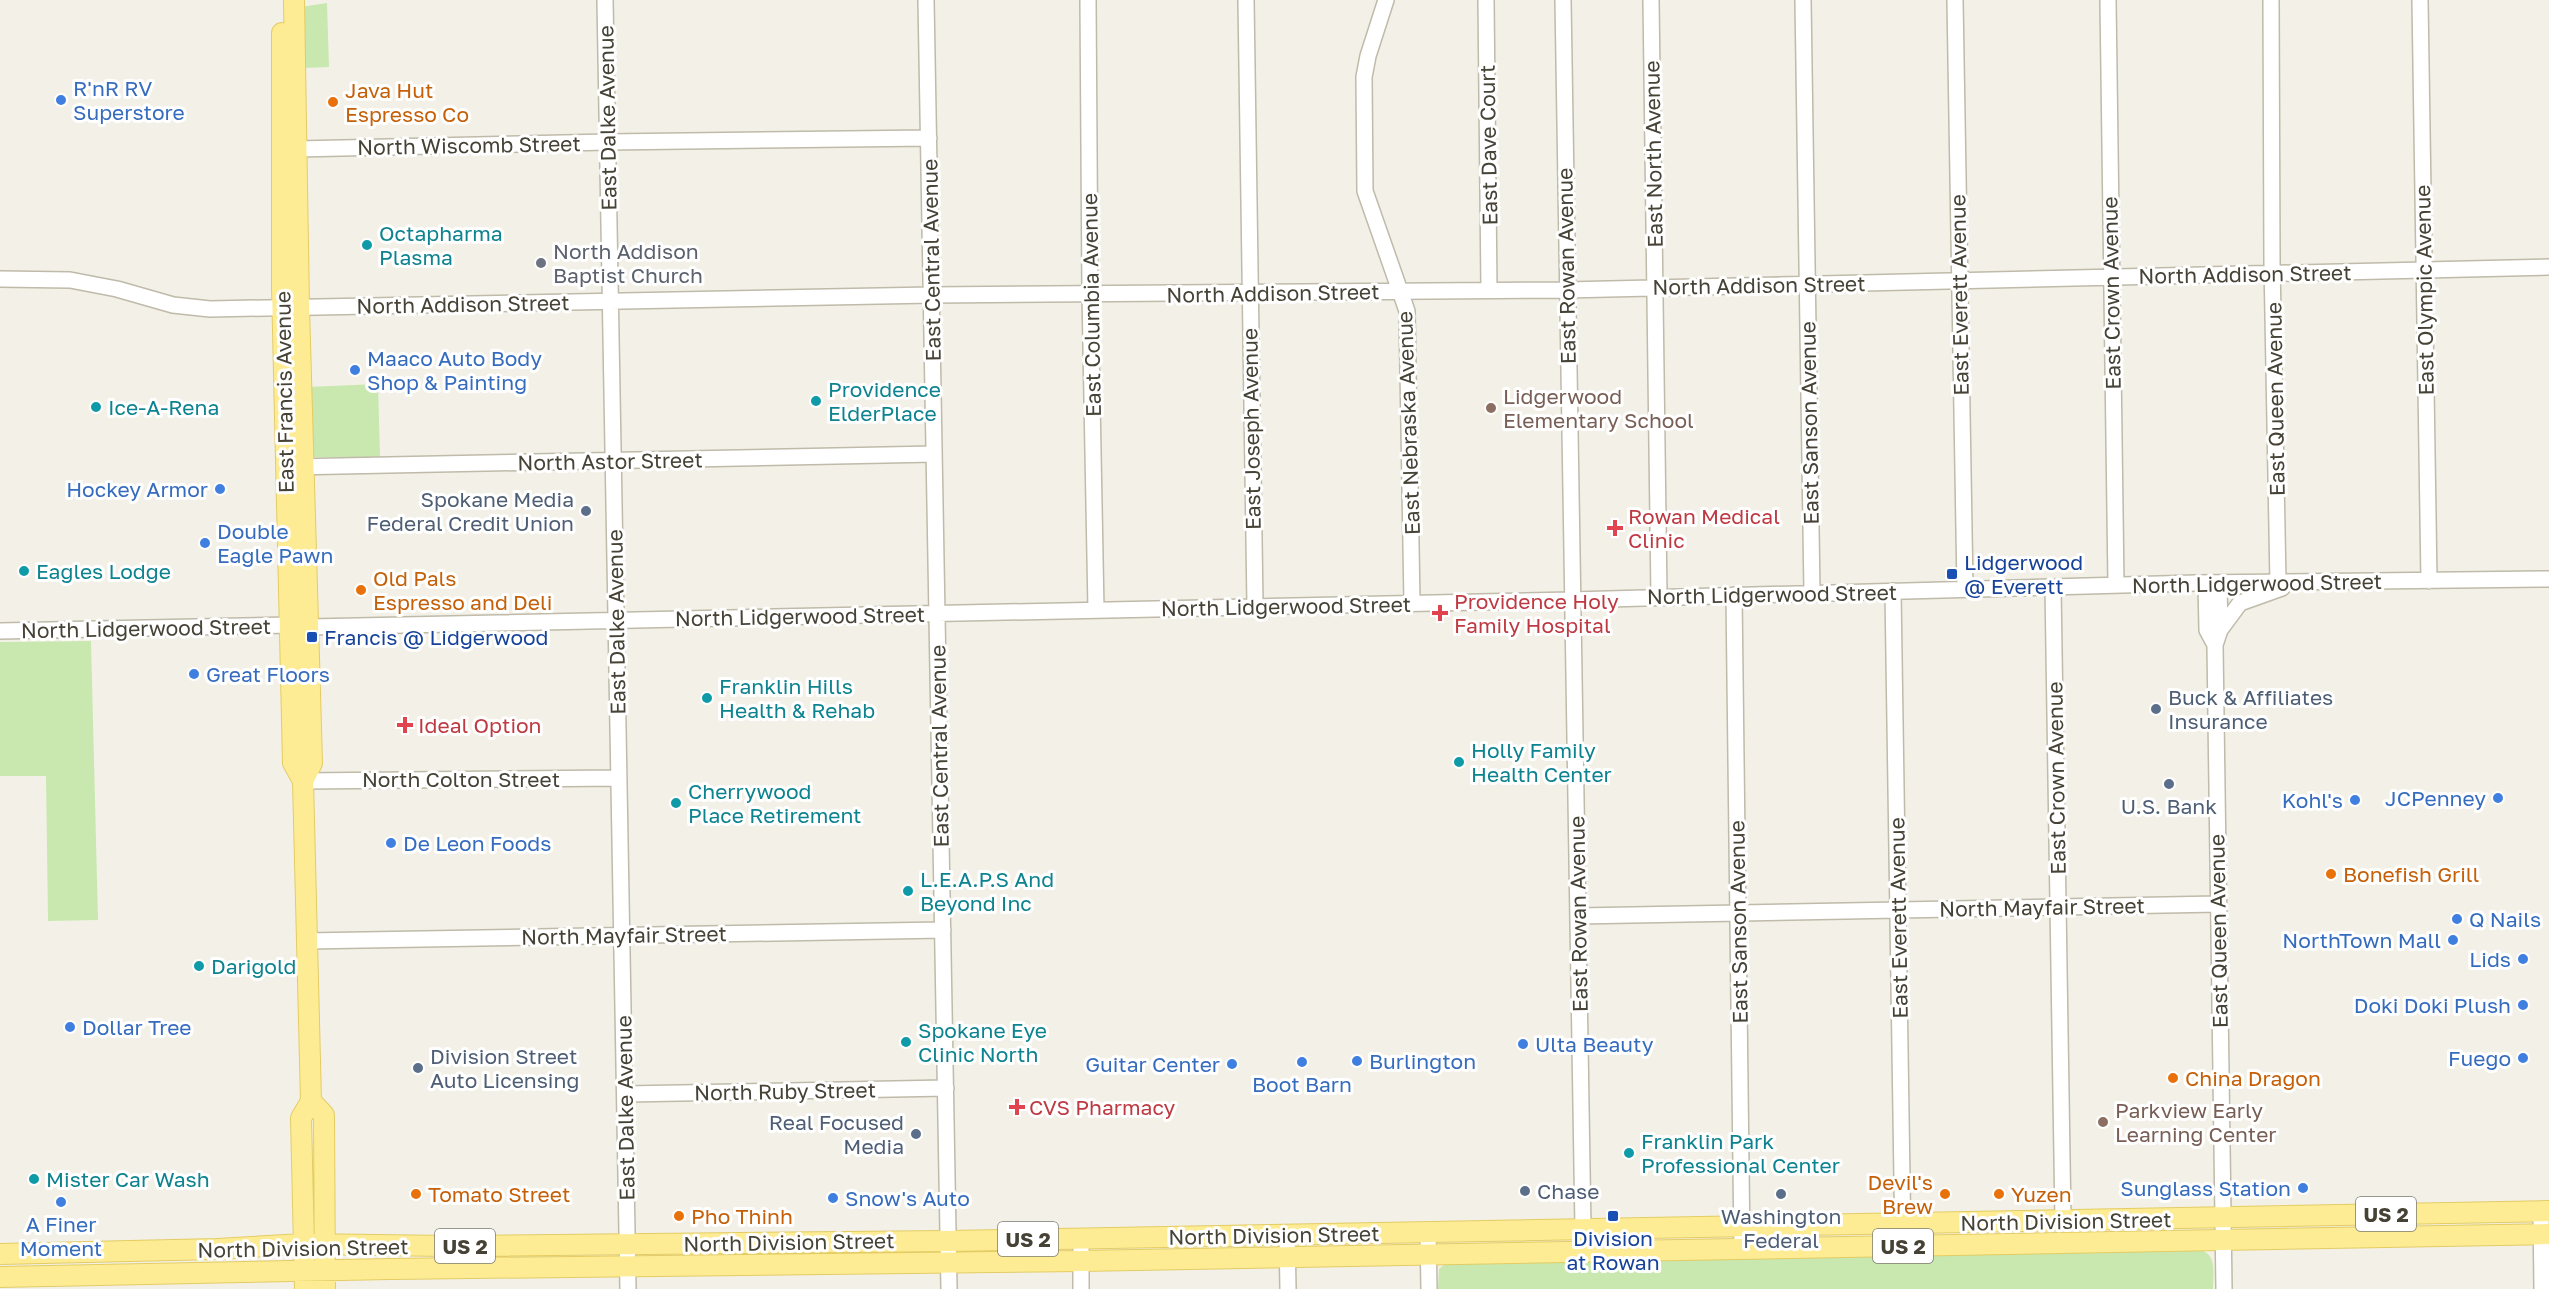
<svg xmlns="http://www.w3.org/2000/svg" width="2549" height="1289" viewBox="0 0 2549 1289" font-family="'Golos Text',sans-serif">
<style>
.green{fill:#c8e8af}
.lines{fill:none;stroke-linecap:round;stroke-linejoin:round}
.minor-casing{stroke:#bfbaa9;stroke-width:18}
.major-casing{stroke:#e3cc65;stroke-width:22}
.minor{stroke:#fff;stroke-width:15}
.major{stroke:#feec95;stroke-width:20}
.shop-dot{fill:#3f7fe0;stroke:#fff;stroke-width:2}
.food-dot{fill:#e8710a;stroke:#fff;stroke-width:2}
.culture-dot{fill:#0f9aa8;stroke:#fff;stroke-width:2}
.worship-dot{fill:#6b7280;stroke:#fff;stroke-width:2}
.education-dot{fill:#8d6e63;stroke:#fff;stroke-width:2}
.service-dot{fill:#5c6f8a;stroke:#fff;stroke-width:2}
.health-dot{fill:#e0444e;stroke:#fff;stroke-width:2}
.transit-dot{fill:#1a4fb4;stroke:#fff;stroke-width:2}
.labels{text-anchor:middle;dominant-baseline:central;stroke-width:6;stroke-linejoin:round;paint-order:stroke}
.shield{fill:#fff;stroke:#7e7b72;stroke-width:1.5}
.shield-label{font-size:20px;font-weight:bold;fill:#464236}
.shop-label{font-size:21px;fill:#366cbe;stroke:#fff;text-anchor:start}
.food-label{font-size:21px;fill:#c56008;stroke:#fff;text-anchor:start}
.street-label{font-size:21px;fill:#464236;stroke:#fff}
.culture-label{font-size:21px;fill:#0d838f;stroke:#fff;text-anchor:start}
.worship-label{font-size:21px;fill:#5b616d;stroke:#fff;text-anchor:start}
.education-label{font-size:21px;fill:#785e54;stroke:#fff;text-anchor:start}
.service-label{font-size:21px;fill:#4e5e75;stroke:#fff;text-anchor:start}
.health-label{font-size:21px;fill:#be3a42;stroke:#fff;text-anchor:start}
.transit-label{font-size:21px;fill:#164399;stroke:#fff;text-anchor:start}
</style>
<rect width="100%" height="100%" fill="#f3f1e7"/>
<path class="green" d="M 327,3 L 329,67 L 303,68 L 301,7 Z
M 378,384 L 380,457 L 313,457 L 310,454 L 307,387 Z
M 91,641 L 98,920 L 48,921 L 46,776 L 0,776 L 0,642 Z
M 2198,1250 C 2218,1252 2213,1274 2213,1289 L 1438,1289 L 1439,1269 L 1445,1264 Z"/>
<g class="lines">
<defs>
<path id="minor" d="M 605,0 L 628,1289
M 926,0 L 949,1289
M 1088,0 L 1090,294 L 1096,610
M 1246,0 L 1255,606
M 1386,0 L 1368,56 L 1364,77 L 1365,191 L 1407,311 L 1412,603
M 1486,0 L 1489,290
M 1563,0 L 1583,1229
M 1651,0 L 1659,596
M 1803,0 L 1812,593
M 1955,0 L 1965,589
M 2108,0 L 2116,585
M 2271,0 L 2272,263 L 2278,583
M 2420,0 L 2429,581
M 297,149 L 608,142 L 929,138
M 0,279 L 70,280 L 117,289 L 173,305 L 210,309 L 932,295 L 1566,290 L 2549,267
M 292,467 L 934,454
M 2206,583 L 2207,630 L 2215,645
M 2219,583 L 2220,630 L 2215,645 L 2224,1289
M 2053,587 L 2063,1221
M 1893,591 L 1903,1246
M 1734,595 L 1742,1248
M 310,627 L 1572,600 L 2196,583 L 2549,579
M 2220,630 L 2240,603 L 2282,588
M 0,631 L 291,625
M 303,781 L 619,778
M 1578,916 L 2218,904
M 306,941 L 943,930
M 625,1094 L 946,1088
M 2541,1211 L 2542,1289
M 1428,1232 L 1429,1289
M 1287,1235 L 1288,1289
M 1081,1238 L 1081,1289"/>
<path id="major" d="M 294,0 L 299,307 L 312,763 L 303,781 L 311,1101 L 301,1118 L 305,1289
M 282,33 L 282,287 L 293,763 L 303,781
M 311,1101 L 324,1115 L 325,1289
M 0,1254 L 217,1249 L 303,1244 L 448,1246 L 948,1241 L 2549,1211
M 0,1277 L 390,1269 L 1081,1261 L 2549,1234"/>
</defs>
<use href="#minor" class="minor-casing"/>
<use href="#major" class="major-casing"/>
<use href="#minor" class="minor"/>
<use href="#major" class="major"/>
</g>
<g class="shop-dot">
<circle cx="61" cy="100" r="6"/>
<circle cx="355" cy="370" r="6"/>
<circle cx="220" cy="489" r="6"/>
<circle cx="205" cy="543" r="6"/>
<circle cx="194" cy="674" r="6"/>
<circle cx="2498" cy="798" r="6"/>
<circle cx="2355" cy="800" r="6"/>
<circle cx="391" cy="843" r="6"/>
<circle cx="2457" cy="919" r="6"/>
<circle cx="2453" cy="940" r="6"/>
<circle cx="2523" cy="959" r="6"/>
<circle cx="2523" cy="1005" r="6"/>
<circle cx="70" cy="1027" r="6"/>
<circle cx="1523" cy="1044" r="6"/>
<circle cx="2523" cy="1058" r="6"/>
<circle cx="1357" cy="1061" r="6"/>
<circle cx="1302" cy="1062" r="6"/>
<circle cx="1232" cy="1064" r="6"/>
<circle cx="2303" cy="1188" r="6"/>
<circle cx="833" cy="1198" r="6"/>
<circle cx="61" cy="1202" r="6"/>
</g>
<g class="food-dot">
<circle cx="333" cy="102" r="6"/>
<circle cx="361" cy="590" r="6"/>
<circle cx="2331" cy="874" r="6"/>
<circle cx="2173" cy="1078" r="6"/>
<circle cx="416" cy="1194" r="6"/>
<circle cx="1945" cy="1194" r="6"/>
<circle cx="1999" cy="1194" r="6"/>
<circle cx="679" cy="1216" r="6"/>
</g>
<g class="culture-dot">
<circle cx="367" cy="245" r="6"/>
<circle cx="816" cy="401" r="6"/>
<circle cx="96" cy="407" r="6"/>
<circle cx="24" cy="571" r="6"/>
<circle cx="707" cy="698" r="6"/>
<circle cx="1459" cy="762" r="6"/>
<circle cx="676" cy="803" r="6"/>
<circle cx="908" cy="891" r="6"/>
<circle cx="199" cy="966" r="6"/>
<circle cx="906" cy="1042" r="6"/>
<circle cx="1629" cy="1153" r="6"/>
<circle cx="34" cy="1179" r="6"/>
</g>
<circle class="worship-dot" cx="541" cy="263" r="6"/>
<g class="education-dot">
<circle cx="1491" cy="408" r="6"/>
<circle cx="2103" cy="1122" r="6"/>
</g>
<g class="service-dot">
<circle cx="586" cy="511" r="6"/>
<circle cx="2156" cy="709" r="6"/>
<circle cx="2169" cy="784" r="6"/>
<circle cx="418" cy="1068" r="6"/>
<circle cx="916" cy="1134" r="6"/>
<circle cx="1525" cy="1191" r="6"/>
<circle cx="1781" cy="1194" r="6"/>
</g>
<g class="health-dot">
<path d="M1612 519h6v6h6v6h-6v6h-6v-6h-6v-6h6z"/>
<path d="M1437 604h6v6h6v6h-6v6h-6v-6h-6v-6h6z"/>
<path d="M402 716h6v6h6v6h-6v6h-6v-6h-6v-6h6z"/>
<path d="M1014 1098h6v6h6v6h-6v6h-6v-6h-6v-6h6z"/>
</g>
<g class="transit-dot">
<rect x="1946" y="568" width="12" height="12" rx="3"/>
<rect x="306" y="631" width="12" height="12" rx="3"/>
<rect x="1607" y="1210" width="12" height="12" rx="3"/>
</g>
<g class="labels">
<g class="shield">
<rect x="2356" y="1197" width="60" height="34" rx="4.5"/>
<rect x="998" y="1222" width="60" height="34" rx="4.5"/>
<rect x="435" y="1229" width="60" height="34" rx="4.5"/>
<rect x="1873" y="1229" width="60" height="34" rx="4.5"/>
</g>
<g class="shield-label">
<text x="2386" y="1214">US 2</text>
<text x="1028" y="1239">US 2</text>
<text x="465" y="1246">US 2</text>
<text x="1903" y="1246">US 2</text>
</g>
<g class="shop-label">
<text x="73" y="88">R'nR RV<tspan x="73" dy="24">Superstore</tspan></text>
<text x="367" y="358">Maaco Auto Body<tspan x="367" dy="24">Shop &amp; Painting</tspan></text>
<text x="208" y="489" text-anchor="end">Hockey Armor</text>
<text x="217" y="531">Double<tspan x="217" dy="24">Eagle Pawn</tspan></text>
<text x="206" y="674">Great Floors</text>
<text x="2486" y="798" text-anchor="end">JCPenney</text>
<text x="2343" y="800" text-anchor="end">Kohl's</text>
<text x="403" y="843">De Leon Foods</text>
<text x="2469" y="919">Q Nails</text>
<text x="2441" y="940" text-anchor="end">NorthTown Mall</text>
<text x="2511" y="959" text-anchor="end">Lids</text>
<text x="2511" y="1005" text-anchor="end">Doki Doki Plush</text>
<text x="82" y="1027">Dollar Tree</text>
<text x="1535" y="1044">Ulta Beauty</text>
<text x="2511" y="1058" text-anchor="end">Fuego</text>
<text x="1369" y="1061">Burlington</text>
<text x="1220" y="1064" text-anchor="end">Guitar Center</text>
<text x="1302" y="1084" text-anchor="middle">Boot Barn</text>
<text x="2291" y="1188" text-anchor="end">Sunglass Station</text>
<text x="845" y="1198">Snow's Auto</text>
<text x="61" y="1224" text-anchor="middle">A Finer<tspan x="61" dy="24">Moment</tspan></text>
</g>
<g class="food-label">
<text x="345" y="90">Java Hut<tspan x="345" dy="24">Espresso Co</tspan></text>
<text x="373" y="578">Old Pals<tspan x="373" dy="24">Espresso and Deli</tspan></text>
<text x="2343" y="874">Bonefish Grill</text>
<text x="2185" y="1078">China Dragon</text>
<text x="1933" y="1182" text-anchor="end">Devil's<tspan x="1933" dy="24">Brew</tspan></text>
<text x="428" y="1194">Tomato Street</text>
<text x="2011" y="1194">Yuzen</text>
<text x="691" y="1216">Pho Thinh</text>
</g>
<g class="street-label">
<text transform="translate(607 118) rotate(-91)">East Dalke Avenue</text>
<text transform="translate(469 145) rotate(-1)">North Wiscomb Street</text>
<text transform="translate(1488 145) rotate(-91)">East Dave Court</text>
<text transform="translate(1653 154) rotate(-91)">East North Avenue</text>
<text transform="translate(931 260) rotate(-91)">East Central Avenue</text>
<text transform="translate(1566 266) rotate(-91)">East Rowan Avenue</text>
<text transform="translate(2245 274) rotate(-1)">North Addison Street</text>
<text transform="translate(1759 285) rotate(-1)">North Addison Street</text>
<text transform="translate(2424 290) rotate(-91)">East Olympic Avenue</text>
<text transform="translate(1273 293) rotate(-1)">North Addison Street</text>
<text transform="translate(2111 293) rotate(-91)">East Crown Avenue</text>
<text transform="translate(1959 295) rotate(-91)">East Everett Avenue</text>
<text transform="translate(463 304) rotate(-1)">North Addison Street</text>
<text transform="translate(1091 305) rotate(-91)">East Columbia Avenue</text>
<text transform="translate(284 392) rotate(-91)">East Francis Avenue</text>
<text transform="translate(2275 399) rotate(-91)">East Queen Avenue</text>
<text transform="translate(1408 423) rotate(-92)">East Nebraska Avenue</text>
<text transform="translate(1809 423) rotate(-91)">East Sanson Avenue</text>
<text transform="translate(1251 429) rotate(-91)">East Joseph Avenue</text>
<text transform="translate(610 461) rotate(-1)">North Astor Street</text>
<text transform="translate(2257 583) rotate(-1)">North Lidgerwood Street</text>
<text transform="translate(1772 594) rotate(-1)">North Lidgerwood Street</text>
<text transform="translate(1286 606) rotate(-1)">North Lidgerwood Street</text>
<text transform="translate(800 616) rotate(-1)">North Lidgerwood Street</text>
<text transform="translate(616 622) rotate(-91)">East Dalke Avenue</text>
<text transform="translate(146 628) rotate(-1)">North Lidgerwood Street</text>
<text transform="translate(939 746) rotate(-91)">East Central Avenue</text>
<text transform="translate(2056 778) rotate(-91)">East Crown Avenue</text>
<text x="461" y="779">North Colton Street</text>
<text transform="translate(2042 907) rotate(-1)">North Mayfair Street</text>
<text transform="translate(1578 914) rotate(-91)">East Rowan Avenue</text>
<text transform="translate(1898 918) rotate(-91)">East Everett Avenue</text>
<text transform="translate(1738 922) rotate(-91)">East Sanson Avenue</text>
<text transform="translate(2218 931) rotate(-91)">East Queen Avenue</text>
<text transform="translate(624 935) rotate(-1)">North Mayfair Street</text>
<text transform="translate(785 1091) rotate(-1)">North Ruby Street</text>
<text transform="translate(625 1108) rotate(-91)">East Dalke Avenue</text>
<text transform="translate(2066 1221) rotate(-1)">North Division Street</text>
<text transform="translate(1274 1235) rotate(-1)">North Division Street</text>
<text transform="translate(789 1242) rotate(-1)">North Division Street</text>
<text transform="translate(303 1248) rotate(-1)">North Division Street</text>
</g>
<g class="culture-label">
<text x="379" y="233">Octapharma<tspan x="379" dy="24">Plasma</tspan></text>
<text x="828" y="389">Providence<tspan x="828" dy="24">ElderPlace</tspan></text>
<text x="108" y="407">Ice-A-Rena</text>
<text x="36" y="571">Eagles Lodge</text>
<text x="719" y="686">Franklin Hills<tspan x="719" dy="24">Health &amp; Rehab</tspan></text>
<text x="1471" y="750">Holly Family<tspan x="1471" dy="24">Health Center</tspan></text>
<text x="688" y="791">Cherrywood<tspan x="688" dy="24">Place Retirement</tspan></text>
<text x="920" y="879">L.E.A.P.S And<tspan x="920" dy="24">Beyond Inc</tspan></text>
<text x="211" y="966">Darigold</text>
<text x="918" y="1030">Spokane Eye<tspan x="918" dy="24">Clinic North</tspan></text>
<text x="1641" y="1141">Franklin Park<tspan x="1641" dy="24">Professional Center</tspan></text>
<text x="46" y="1179">Mister Car Wash</text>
</g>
<g class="worship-label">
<text x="553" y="251">North Addison<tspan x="553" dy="24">Baptist Church</tspan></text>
</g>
<g class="education-label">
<text x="1503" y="396">Lidgerwood<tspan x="1503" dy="24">Elementary School</tspan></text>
<text x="2115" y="1110">Parkview Early<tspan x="2115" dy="24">Learning Center</tspan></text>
</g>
<g class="service-label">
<text x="574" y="499" text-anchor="end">Spokane Media<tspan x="574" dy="24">Federal Credit Union</tspan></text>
<text x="2168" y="697">Buck &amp; Affiliates<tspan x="2168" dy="24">Insurance</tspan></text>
<text x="2169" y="806" text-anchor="middle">U.S. Bank</text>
<text x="430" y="1056">Division Street<tspan x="430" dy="24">Auto Licensing</tspan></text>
<text x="904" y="1122" text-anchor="end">Real Focused<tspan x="904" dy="24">Media</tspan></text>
<text x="1537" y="1191">Chase</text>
<text x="1781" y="1216" text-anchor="middle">Washington<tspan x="1781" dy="24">Federal</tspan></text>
</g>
<g class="health-label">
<text x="1628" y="516">Rowan Medical<tspan x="1628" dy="24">Clinic</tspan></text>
<text x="1454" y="601">Providence Holy<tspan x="1454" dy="24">Family Hospital</tspan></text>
<text x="418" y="725">Ideal Option</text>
<text x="1029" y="1107">CVS Pharmacy</text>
</g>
<g class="transit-label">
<text x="1964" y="562">Lidgerwood<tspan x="1964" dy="24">@ Everett</tspan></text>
<text x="324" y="637">Francis @ Lidgerwood</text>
<text x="1613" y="1238" text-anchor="middle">Division<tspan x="1613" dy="24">at Rowan</tspan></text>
</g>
</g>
</svg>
